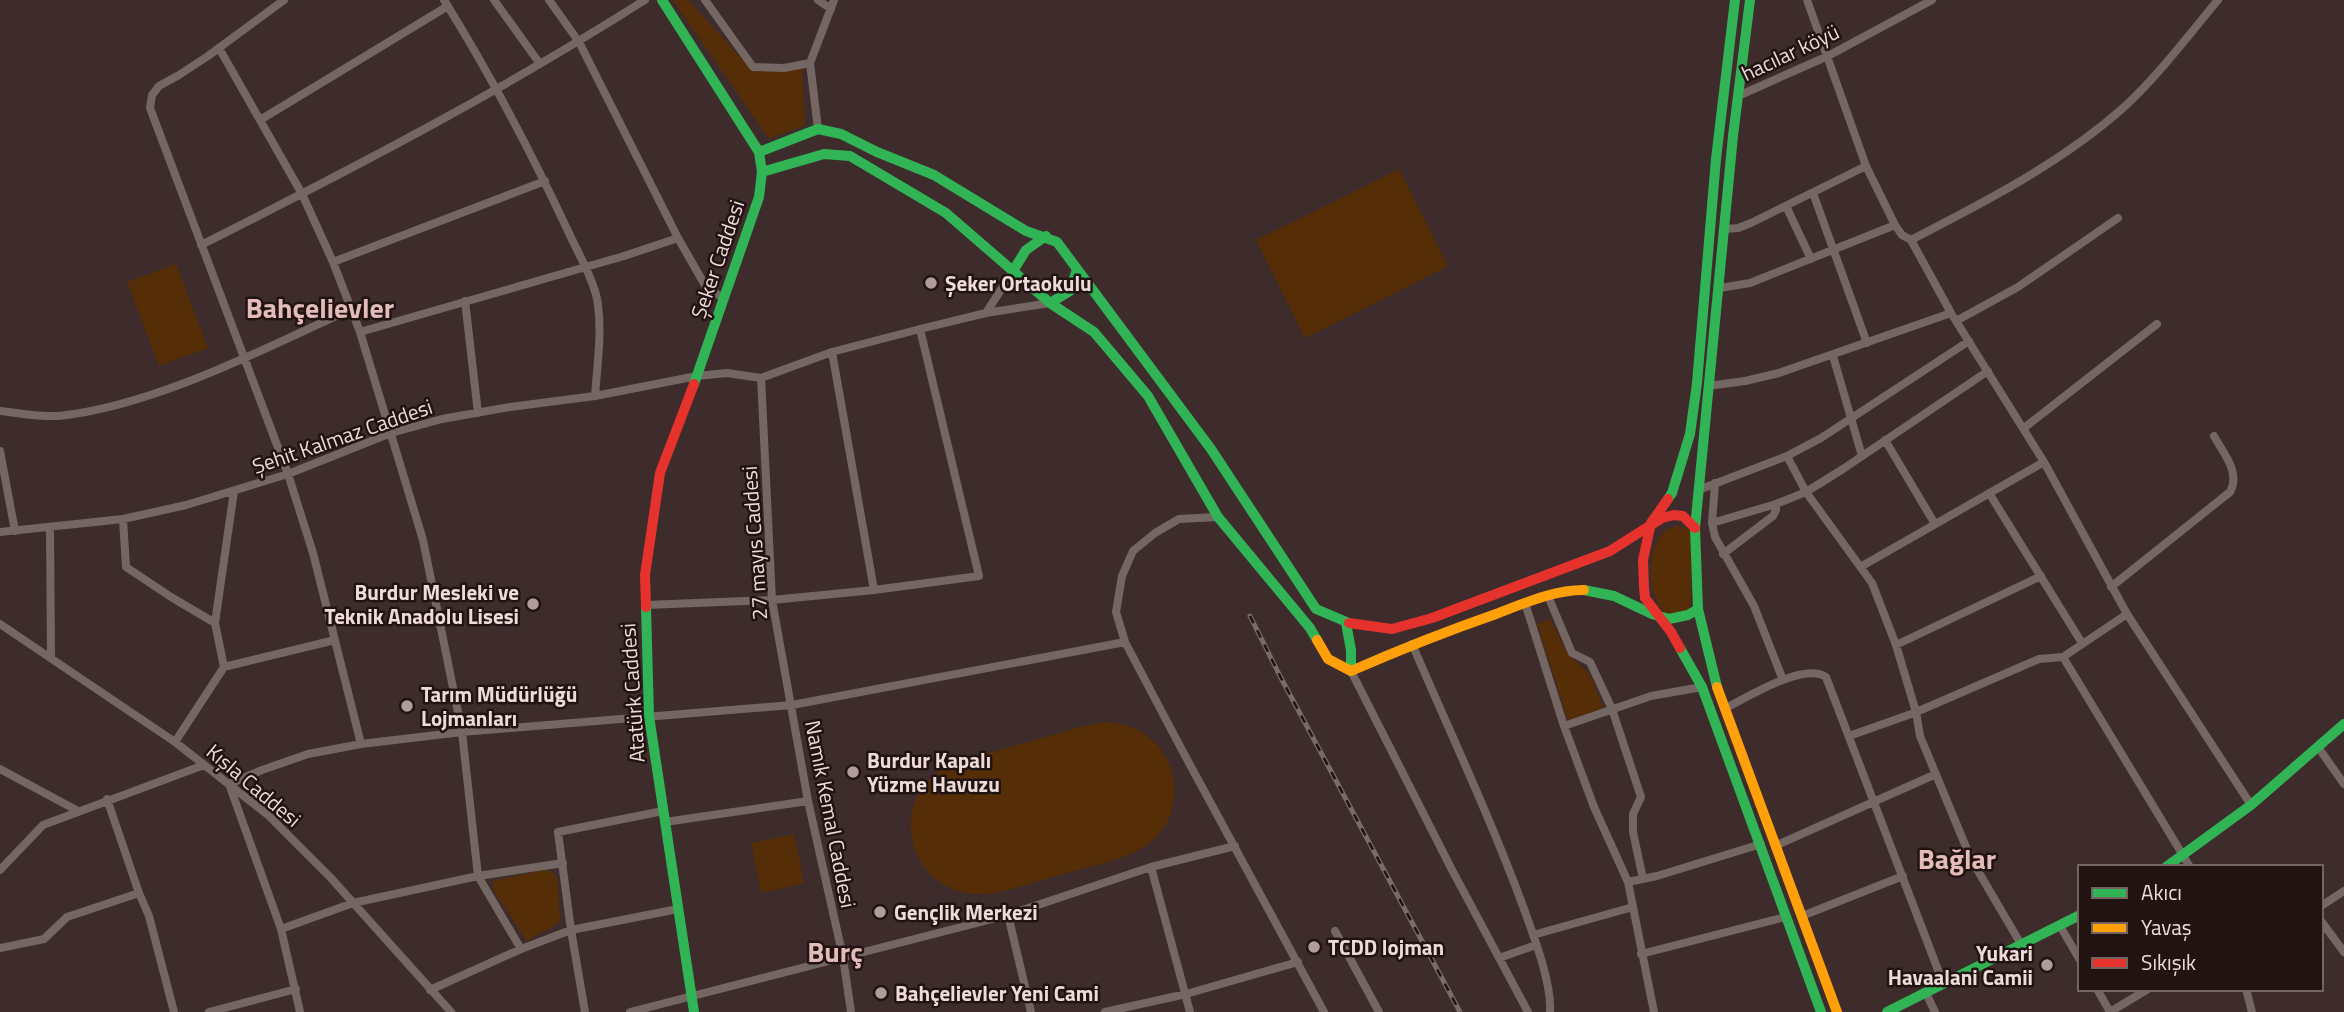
<svg xmlns="http://www.w3.org/2000/svg" width="2344" height="1012" viewBox="0 0 2344 1012" font-family="'Titillium Web',sans-serif">
<style>
.green{fill:#552e07}
.lines{fill:none;stroke-linecap:round;stroke-linejoin:round}
.street{stroke:#746763;stroke-width:8}
.fast{stroke:#30b455;stroke-width:10}
.slow{stroke:#ff9f0a;stroke-width:10}
.jam{stroke:#e5322d;stroke-width:10}
.rail-casing{stroke:#786b69;stroke-width:5}
.rail{stroke:#211312;stroke-width:2.5;stroke-dasharray:8;stroke-linecap:butt}
.poi-dot{fill:#b09d9b;stroke:#211312;stroke-width:2.5}
.labels{text-anchor:middle;dominant-baseline:central;stroke-width:5;stroke-linejoin:round;paint-order:stroke}
.street-label{font-size:21px;fill:#eedad8;stroke:#211312}
.poi-label{font-size:21px;font-weight:bold;fill:#eedad8;stroke:#211312;text-anchor:start}
.district-label{font-size:28px;font-weight:bold;fill:#e3bbb9;stroke:#211312}
</style>
<rect width="100%" height="100%" fill="#3d2c2b"/>
<path class="green" d="M 673,0 L 688,0 L 751,69 L 802,68 L 805,125 L 769,139 Z
M 1399,169 L 1448,266 L 1305,338 L 1256,240 Z
M 176,264 L 208,348 L 159,366 L 127,282 Z
M 1678,526 L 1689,529 L 1691,535 L 1691,600 L 1689,609 C 1650,641 1638,545 1668,529 C 1669,528 1677,526 1678,526 Z
M 1550,619 L 1569,656 L 1590,674 L 1603,708 L 1568,720 L 1537,624 Z
M 1108,722 C 1134,724 1156,737 1168,761 C 1175,776 1176,793 1172,809 C 1159,857 1104,862 1063,874 C 1038,881 1011,891 985,894 C 903,899 881,786 960,761 L 1088,725 Z
M 794,834 L 804,883 L 761,893 L 751,843 Z
M 540,871 L 550,871 L 557,877 L 560,922 L 527,941 L 493,889 L 493,881 Z"/>
<g class="lines">
<path class="street" d="M 284,0 L 208,56 L 179,75 L 159,86 L 152,95 L 150,108 L 288,474 L 313,553 L 361,744
M 444,0 C 490,74 531,152 568,231 C 577,251 596,284 598,305 C 602,335 597,367 595,396
M 494,0 L 540,64
M 549,0 L 579,42 L 678,238 L 706,287 L 723,298
M 705,0 L 753,67 L 784,68 L 810,63
M 818,0 L 831,9
M 1807,0 L 1866,166 L 1895,225 L 1902,235 L 1911,240 L 1951,313 L 2044,462 L 2127,614
M 219,48 L 302,194 L 333,262 L 360,332 L 423,540 L 462,732 L 478,876 L 521,949
M 1738,96 L 1828,56 L 1932,0
M 260,120 L 448,6
M 818,129 L 810,63 L 834,0
M 1813,193 L 1867,343
M 1786,206 L 1811,259
M 1725,229 L 1738,228 L 1751,223 L 1866,166
M 1911,240 C 1985,202 2061,163 2123,108 C 2158,76 2187,37 2218,0
M 201,245 C 352,169 502,91 645,0
M 333,262 L 545,181
M 1720,288 L 1750,283 L 1895,225
M 465,301 L 478,413
M 986,313 L 1013,271
M 1956,321 L 2018,287 L 2118,218
M 360,332 L 624,256 L 678,238
M 832,352 L 874,590
M 1833,356 L 1862,456
M 761,378 L 772,600 L 808,801 L 843,957 L 851,1012
M 1708,386 L 1745,381 L 1779,373 L 1951,313
M 0,411 C 19,413 40,417 59,416 C 154,406 264,349 351,309
M 2024,428 L 2157,324
M 1885,440 L 1935,524
M 0,451 L 15,531
M 1787,456 L 1806,492 L 1872,583 L 1896,645 L 1916,712 L 1920,736 L 1971,859 L 2022,946
M 1715,483 L 1712,523 L 1715,537 L 1754,606 L 1783,680
M 1701,489 L 1787,456 L 1821,438 L 1969,341
M 1989,493 L 2082,643
M 1218,517 L 1179,519 L 1155,533 L 1133,551 L 1122,576 L 1116,612 L 1125,642 L 1182,750 L 1324,1012
M 123,519 L 126,567 L 171,597 L 215,623
M 1712,523 L 1776,504 L 1806,492 L 1843,469 L 1988,371
M 50,528 L 51,657
M 0,532 L 123,519 L 186,505 L 288,474 L 391,433 L 442,419 L 510,407 L 595,396 L 697,376 L 727,373 L 761,378 L 832,352 L 920,329 L 986,313 L 1050,303
M 1723,554 L 1773,516 L 1776,510 L 1776,504
M 1862,566 L 2044,462
M 2111,587 L 2230,492 C 2241,472 2223,453 2214,436
M 1548,596 L 1572,653 L 1590,662 L 1612,709 L 1641,797 L 1633,814 L 1633,832 L 1643,879
M 1525,603 L 1564,726 L 1594,807 L 1628,882 L 1654,1012
M 646,605 L 772,600 L 874,590 L 979,576 L 920,329
M 0,624 L 175,742 L 268,815 L 330,877 L 451,1012
M 1412,644 C 1450,732 1491,819 1524,909 C 1534,937 1552,984 1550,1012
M 1896,645 L 2041,576
M 224,667 L 215,623 L 234,491
M 1351,671 L 1451,868 L 1528,1012
M 1724,709 C 1748,697 1803,662 1826,677 L 1943,983
M 1564,726 L 1651,696 L 1702,687
M 1849,736 L 1914,713 L 2039,659 L 2063,657
M 175,742 L 224,667 L 335,640
M 2318,747 L 2344,784
M 0,769 L 78,811
M 107,799 L 139,893 L 149,916 L 174,1012
M 665,822 L 808,801
M 1775,846 L 1936,774
M 1151,867 L 1190,1012
M 2190,867 L 2063,657 L 2127,614 L 2251,805
M 0,870 L 43,825 L 204,765
M 1628,882 L 1657,876 L 1761,844
M 2321,906 L 2344,891
M 1008,915 L 1031,1012
M 1802,916 L 1903,876
M 2321,921 L 2344,952
M 2060,926 L 2080,960
M 281,929 L 353,903 L 478,876 L 563,863
M 1335,931 L 1379,1012
M 1533,935 L 1633,907
M 0,948 L 44,939 L 67,917 L 139,893
M 1641,954 L 1785,917
M 1499,958 L 1536,945
M 2097,989 L 2110,1012
M 2246,989 L 2252,1012
M 430,990 L 521,949 L 571,930 L 678,909
M 1926,993 L 1935,1012
M 209,1012 L 296,989
M 300,1012 L 281,929 L 229,784 L 262,770 L 308,754 L 361,744 L 462,732 L 792,705 L 1125,642
M 585,1012 L 571,930 L 558,832 L 663,811
M 630,1012 L 1008,915 L 1151,867 L 1235,846
M 1105,1012 L 1186,994 L 1298,962
M 2110,1012 L 2148,989"/>
<path class="fast" d="M 662,0 L 759,152 L 762,172 L 759,197 L 694,384
M 759,152 L 818,129 L 841,134 L 877,152 L 934,175 L 1026,231 L 1057,242 L 1211,449 L 1316,609 L 1349,623
M 762,172 L 824,154 L 850,156 L 946,213 L 1050,303 L 1094,332 L 1148,396 L 1218,517 L 1310,628 L 1317,640
M 1013,271 L 1026,250 L 1046,236
M 1050,303 L 1070,291 L 1077,269
M 1668,499 L 1672,493 L 1690,434 L 1697,383 L 1716,159 L 1735,0
M 1584,590 L 1614,596 L 1652,614 L 1669,619 L 1688,615 L 1698,609
M 646,607 L 649,716 L 694,1012
M 1346,623 L 1351,650 L 1351,671
M 1680,648 L 1702,687 L 1821,1012
M 1717,687 L 1698,609 L 1695,528 L 1733,136 L 1750,0
M 2166,867 L 2251,805 L 2344,724
M 1887,1012 L 2080,915"/>
<path class="slow" d="M 1317,640 L 1328,659 L 1351,671 C 1399,650 1447,631 1496,614 C 1525,603 1553,590 1584,590
M 1717,687 L 1837,1012"/>
<path class="jam" d="M 1668,499 L 1651,523 L 1643,560 L 1644,588 L 1645,598 L 1671,632 L 1680,648
M 646,607 L 645,575 L 660,473 L 694,384
M 1349,623 L 1392,629 L 1432,618 L 1610,551 L 1662,518 L 1674,515 L 1683,516 L 1695,528"/>
<defs>
<path id="rail" d="M 1250,616 L 1281,678 L 1460,1012"/>
</defs>
<use href="#rail" class="rail-casing"/>
<use href="#rail" class="rail"/>
</g>
<g class="poi-dot">
<circle cx="931" cy="283" r="7"/>
<circle cx="533" cy="604" r="7"/>
<circle cx="407" cy="706" r="7"/>
<circle cx="853" cy="772" r="7"/>
<circle cx="880" cy="912" r="7"/>
<circle cx="1314" cy="947" r="7"/>
<circle cx="2047" cy="965" r="7"/>
<circle cx="881" cy="993" r="7"/>
</g>
<g class="labels">
<g class="street-label">
<text transform="translate(1790 52) rotate(-25)">hacılar köyü</text>
<text transform="translate(717 259) rotate(-71)">Şeker Caddesi</text>
<text transform="translate(342 436) rotate(-19)">Şehit Kalmaz Caddesi</text>
<text transform="translate(754 543) rotate(-94)">27 mayıs Caddesi</text>
<text transform="translate(632 693) rotate(-94)">Atatürk Caddesi</text>
<text transform="translate(254 785) rotate(40)">Kışla Caddesi</text>
<text transform="translate(831 814) rotate(79)">Namık Kemal Caddesi</text>
</g>
<g class="poi-label">
<text x="945" y="283">Şeker Ortaokulu</text>
<text x="519" y="592" text-anchor="end">Burdur Mesleki ve<tspan x="519" dy="24">Teknik Anadolu Lisesi</tspan></text>
<text x="421" y="694">Tarım Müdürlüğü<tspan x="421" dy="24">Lojmanları</tspan></text>
<text x="867" y="760">Burdur Kapalı<tspan x="867" dy="24">Yüzme Havuzu</tspan></text>
<text x="894" y="912">Gençlik Merkezi</text>
<text x="1328" y="947">TCDD lojman</text>
<text x="2033" y="953" text-anchor="end">Yukari<tspan x="2033" dy="24">Havaalani Camii</tspan></text>
<text x="895" y="993">Bahçelievler Yeni Cami</text>
</g>
<g class="district-label">
<text x="320" y="307">Bahçelievler</text>
<text x="1957" y="858">Bağlar</text>
<text x="835" y="951">Burç</text>
</g>
</g>
<rect x="2078" y="865" width="245" height="126" fill="#211312" stroke="#736361" stroke-width="2"/>
<rect x="2092" y="888" width="35" height="10" fill="#30b455" stroke="#736361" stroke-width="2"/>
<text x="2141" y="900" font-size="21" fill="#eedad8">Akıcı</text>
<rect x="2092" y="923" width="35" height="10" fill="#ff9f0a" stroke="#736361" stroke-width="2"/>
<text x="2141" y="935" font-size="21" fill="#eedad8">Yavaş</text>
<rect x="2092" y="958" width="35" height="10" fill="#e5322d" stroke="#736361" stroke-width="2"/>
<text x="2141" y="970" font-size="21" fill="#eedad8">Sıkışık</text>
</svg>
